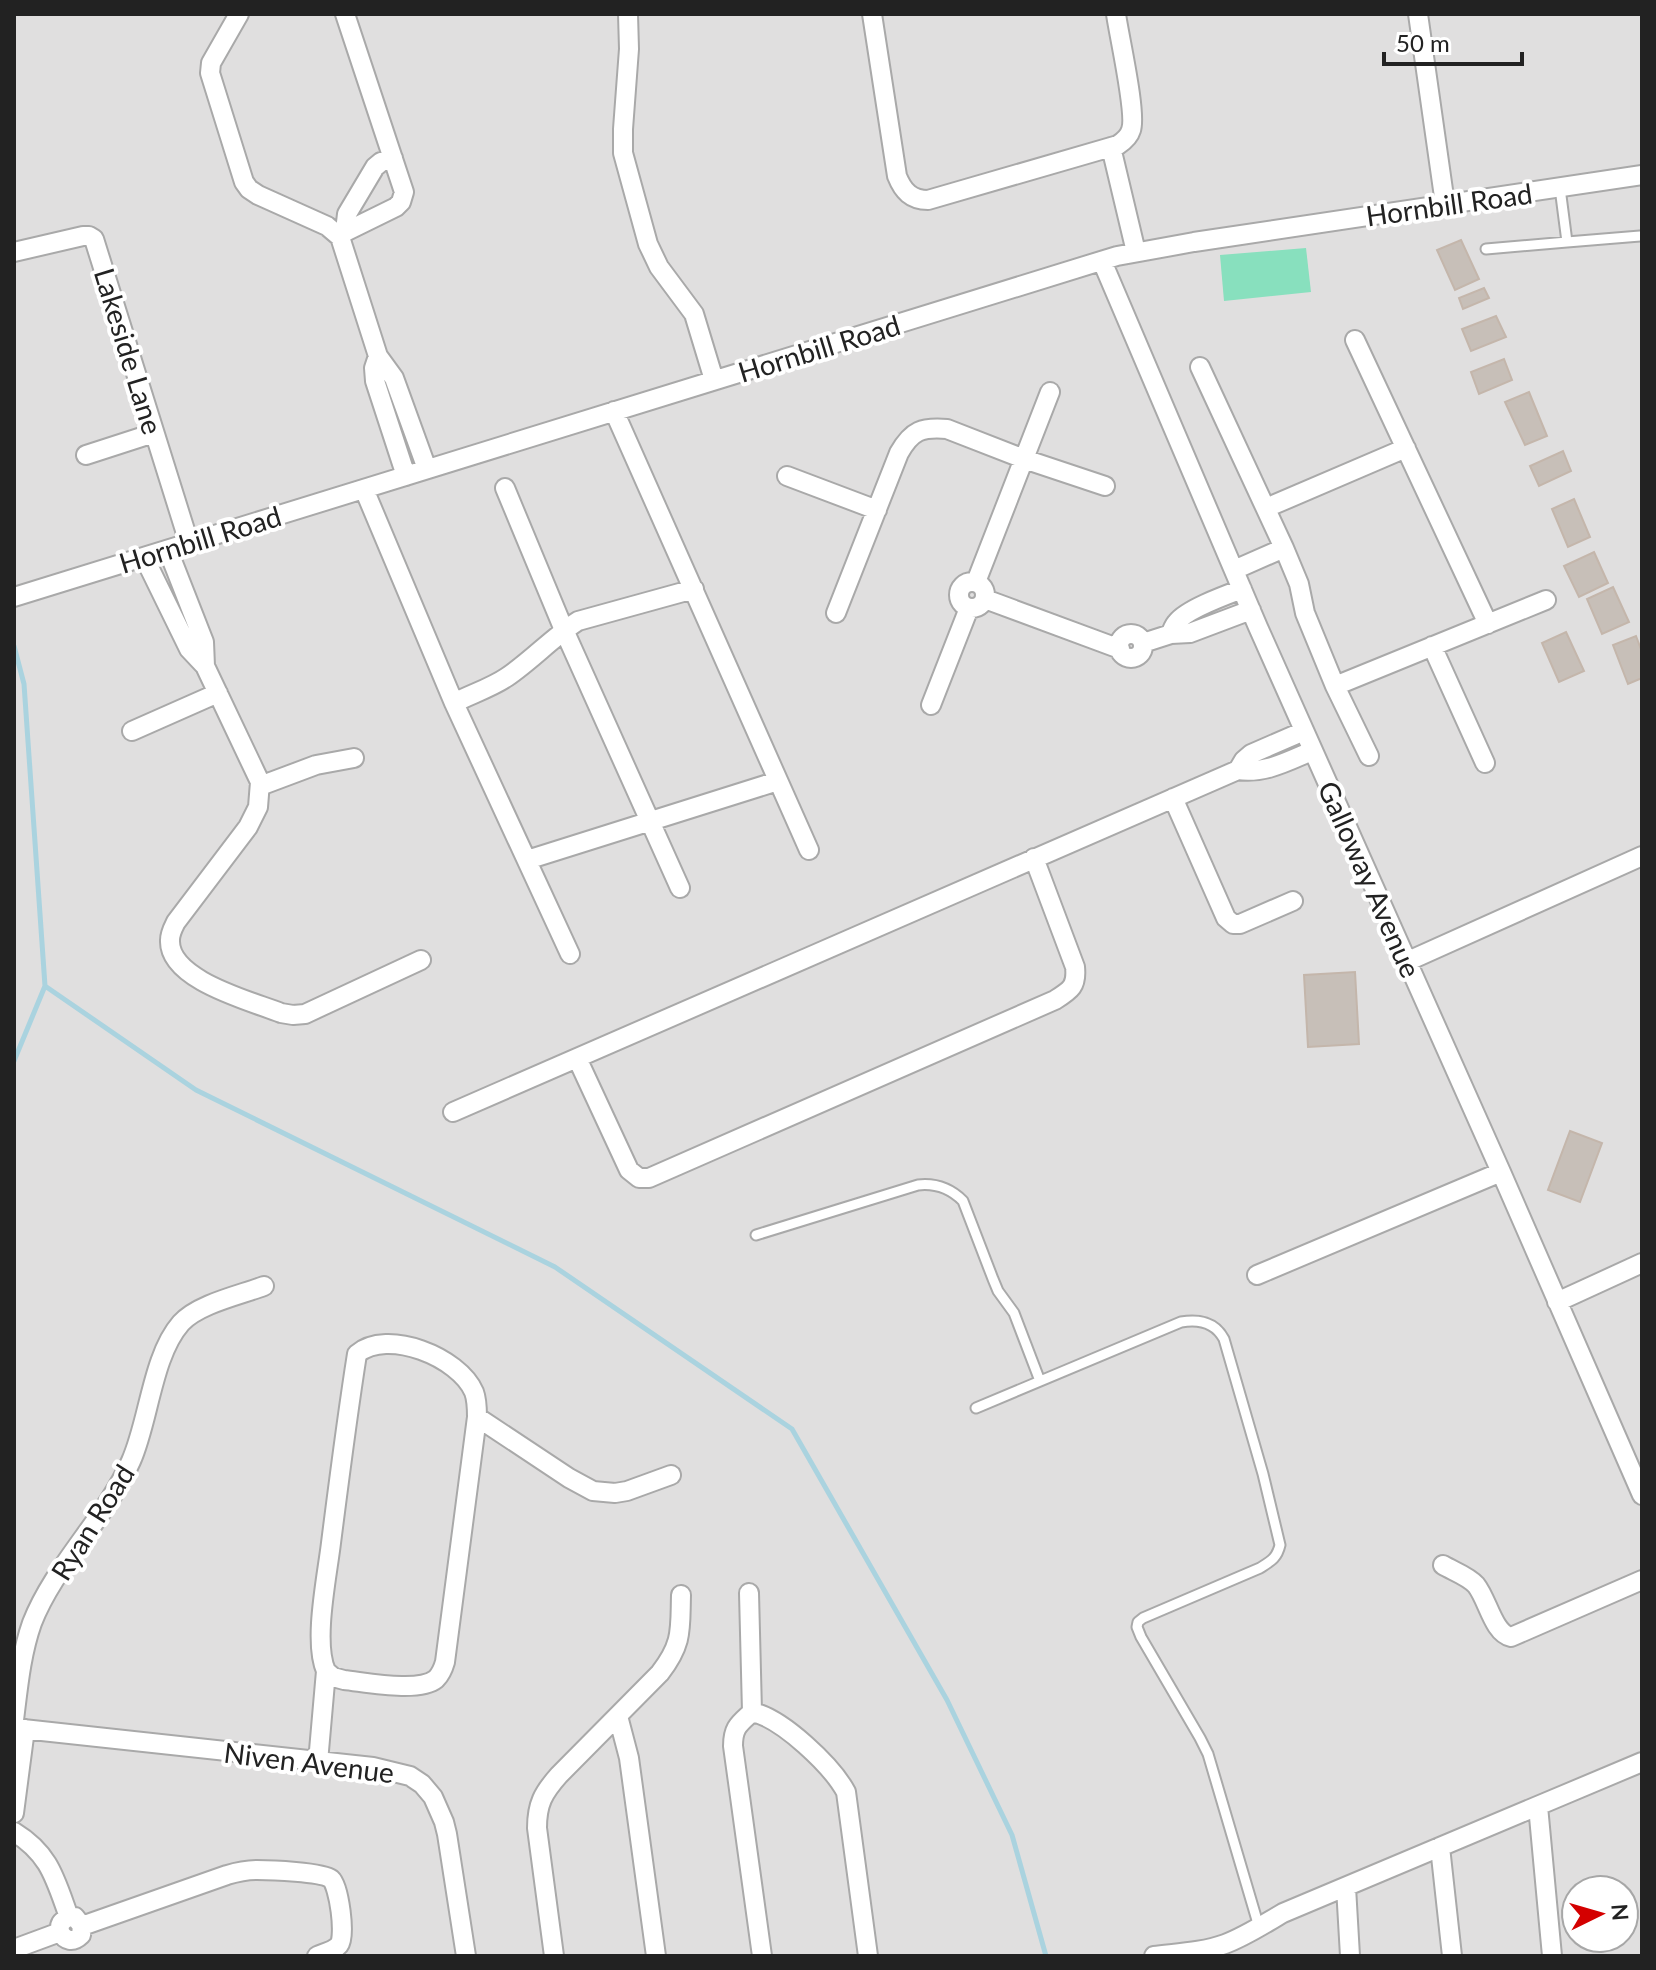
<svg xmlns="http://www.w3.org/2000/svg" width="1656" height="1970" viewBox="0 0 1656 1970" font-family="Lato,sans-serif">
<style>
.residential{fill:#e0dfdf;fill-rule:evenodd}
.pitch{fill:#88e0be}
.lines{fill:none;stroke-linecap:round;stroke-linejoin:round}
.stream{stroke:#aad3df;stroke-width:5}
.building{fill:#c7bfb8;stroke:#c4b6ab;stroke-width:2}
.service-casing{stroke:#a9a9a9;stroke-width:13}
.minor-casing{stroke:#a9a9a9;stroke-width:22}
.service{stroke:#fff;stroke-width:9}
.minor{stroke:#fff;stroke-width:18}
.labels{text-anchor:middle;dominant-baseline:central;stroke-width:8;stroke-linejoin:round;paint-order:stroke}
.street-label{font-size:28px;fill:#222;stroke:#fff}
</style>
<rect width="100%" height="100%" fill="#f2efe9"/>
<path class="residential" d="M 14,14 L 1642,14 L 1642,1956 L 14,1956 ZM 1576,1890 L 1624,1890 L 1624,1938 L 1576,1938 Z"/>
<path class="pitch" d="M 1306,248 L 1311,292 L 1224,301 L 1220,255 Z"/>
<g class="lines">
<path class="stream" d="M 14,646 L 24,684 L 45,986 L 14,1061
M 45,986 L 196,1090 L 555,1267 L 792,1429 L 947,1700 L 1012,1835 L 1046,1956"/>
</g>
<path class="building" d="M 1461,240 L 1479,279 L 1455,290 L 1437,250 Z
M 1484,288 L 1489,298 L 1463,309 L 1459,298 Z
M 1496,316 L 1506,337 L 1471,351 L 1462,329 Z
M 1504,359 L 1512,380 L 1479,394 L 1471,372 Z
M 1529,392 L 1547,436 L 1525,445 L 1505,402 Z
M 1563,451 L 1571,471 L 1539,486 L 1530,466 Z
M 1574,499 L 1590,537 L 1568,547 L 1552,509 Z
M 1594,552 L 1608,583 L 1579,597 L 1564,566 Z
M 1613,587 L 1629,622 L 1602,634 L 1587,599 Z
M 1566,632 L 1584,671 L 1559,682 L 1542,643 Z
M 1636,636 L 1642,652 L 1642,678 L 1628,684 L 1613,645 Z
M 1355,972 L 1359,1044 L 1308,1047 L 1304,975 Z
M 1570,1131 L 1602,1143 L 1580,1202 L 1548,1190 Z"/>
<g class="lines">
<defs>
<path id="service" d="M 1560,188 L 1567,242 L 1640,236
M 1486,249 L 1567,242
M 756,1235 L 918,1185 C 936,1183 950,1188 963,1201 L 993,1279 L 998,1291 L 1014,1313 L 1040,1381
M 976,1408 L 1181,1322 C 1198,1319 1215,1322 1224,1339 L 1263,1474 L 1280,1545 C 1277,1558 1271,1561 1260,1568 L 1143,1618 L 1138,1622 L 1137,1627 L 1141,1637 L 1200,1738 L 1208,1754 L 1259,1927"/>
<path id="minor" d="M 239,14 L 211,63 L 210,73 L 244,182 L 249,189 L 258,195 L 327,226 L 340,237 L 378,356 L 394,378 L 427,469
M 628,14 L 629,49 L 623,129 L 623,153 L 648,244 L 659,267 L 694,314 L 714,380
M 872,14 L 897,176 C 903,191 911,200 928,200 L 1118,145 C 1124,141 1129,137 1131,130 C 1137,114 1119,36 1116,14
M 1418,14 L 1445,204
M 1111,147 L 1136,252
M 345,231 L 347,214 L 375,167 L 381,162 L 393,158
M 339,235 L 396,207 L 401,202 L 404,192 L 345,14
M 14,252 L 83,236 L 89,236 L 94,239 L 189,543
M 1102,261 L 1258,627 L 1501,1172 L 1642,1495
M 1355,340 L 1488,624
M 378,356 L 374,368 L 375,381 L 406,476
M 1200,367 L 1284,548 L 1299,584 L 1305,613 L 1335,686 L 1369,756
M 614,411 L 809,850
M 86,455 L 154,433
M 787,476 L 877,510
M 505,488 L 564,630 L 680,888
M 364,489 L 454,703 L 570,954
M 1266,508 L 1406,448
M 168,550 L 204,642 L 205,666
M 144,557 L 189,649 L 205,666 L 260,782 L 258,807 L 248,827 L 176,922 C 173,928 170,933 170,940 C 168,980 251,1001 281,1013 L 293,1015 L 305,1014 L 421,960
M 1234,570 L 1284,548
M959 595a13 13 0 1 1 26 0a13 13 0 1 1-26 0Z
M 976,582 L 1050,392
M 14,597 L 1117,256 L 1194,242 L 1642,175
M 985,599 L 1120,649
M 836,613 L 899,453 C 912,430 922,427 947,429 L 1024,459 L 1105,486
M 1171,634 C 1171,632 1175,623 1177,622 C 1187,609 1226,595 1242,589
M1119 646a12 12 0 1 1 24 0a12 12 0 1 1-24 0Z
M 1143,643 L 1171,634 L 1190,633 L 1251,610
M 1432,646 L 1485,763
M 1335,686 L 1546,600
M 454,703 C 471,694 491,688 507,677 C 532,660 553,637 578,621 L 694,589
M 931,705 L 969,608
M 132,731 L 218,693
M 1238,770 L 1244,760 L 1251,754 L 1304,731
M 260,786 L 316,765 L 354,758
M 1173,798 L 1226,918 L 1233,924 L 1240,924 L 1293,901
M 527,860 L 778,781
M 1406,962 L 1642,856
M 577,1058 L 629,1170 L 639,1178 L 649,1178 L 1055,1000 C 1071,990 1077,986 1075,967 L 1034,858
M 453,1112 L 1238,770 C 1265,774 1288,761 1312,751
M 1257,1275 L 1501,1172
M 1557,1302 L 1642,1263
M 477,1417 L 569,1478 L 593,1491 L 615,1493 L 627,1491 L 671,1475
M 1443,1565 C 1453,1571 1468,1576 1476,1585 C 1488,1600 1493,1633 1511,1637 L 1642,1580
M 749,1593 L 752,1712 C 739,1724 733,1727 733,1746 L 762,1956
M 752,1712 C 782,1718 832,1766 846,1792 L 868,1956
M 618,1716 L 629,1758 L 656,1956
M 14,1720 C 18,1688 21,1654 32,1623 C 54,1566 106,1518 131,1461 C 149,1421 152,1356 181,1323 C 198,1304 240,1295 264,1286
M 14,1728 L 373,1767 L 410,1776 L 422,1784 L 433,1797 L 444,1822 L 447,1834 L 466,1956
M 318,1762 L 326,1671 C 313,1642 327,1577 331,1543 C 339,1480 347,1417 357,1354 C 387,1328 459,1357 474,1392 C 477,1400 477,1408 477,1417 L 445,1662 C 443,1669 441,1674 436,1679 C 419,1693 365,1682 344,1680 L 333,1677 L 326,1671
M 1538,1806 L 1552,1956
M 14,1813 L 25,1729
M 14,1832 C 50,1854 55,1879 69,1917 L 75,1917 L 82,1926 L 81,1935 C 73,1943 65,1941 60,1932 C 59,1924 61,1921 69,1917
M 1440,1847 L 1452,1956
M 1346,1887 L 1350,1956
M 82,1926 L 227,1875 C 237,1872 247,1870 257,1870 C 270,1870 322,1872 331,1879 C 339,1886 346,1936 339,1945 C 334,1951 324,1953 317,1956
M 14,1949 L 60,1932
M 554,1956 L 537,1828 C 537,1804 543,1793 559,1775 L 660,1673 C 683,1643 680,1630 681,1595
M 1154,1956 C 1178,1953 1203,1952 1225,1944 C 1246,1936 1264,1924 1283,1913 L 1642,1762"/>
</defs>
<use href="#service" class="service-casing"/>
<use href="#minor" class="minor-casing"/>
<use href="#service" class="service"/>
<use href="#minor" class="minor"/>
</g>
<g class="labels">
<g class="street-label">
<text transform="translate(1449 204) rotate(-8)">Hornbill Road</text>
<text transform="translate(819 348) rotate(-17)">Hornbill Road</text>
<text transform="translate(129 351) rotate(73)">Lakeside Lane</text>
<text transform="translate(200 539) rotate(-17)">Hornbill Road</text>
<text transform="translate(1370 879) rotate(66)">Galloway Avenue</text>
<text transform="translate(92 1522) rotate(-58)">Ryan Road</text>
<text transform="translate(309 1762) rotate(7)">Niven Avenue</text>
</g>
</g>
<rect width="1656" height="1970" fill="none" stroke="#222222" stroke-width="32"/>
<g transform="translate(1600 1914) rotate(85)"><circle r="38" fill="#ffffff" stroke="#a7a7a7" stroke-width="2"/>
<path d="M0-6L14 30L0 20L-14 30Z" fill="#d40000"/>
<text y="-12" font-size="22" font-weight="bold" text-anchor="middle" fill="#222222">N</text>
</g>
<path d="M1384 52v12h138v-12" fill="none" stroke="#222222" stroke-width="4"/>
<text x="1396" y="52" font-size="24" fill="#222222" stroke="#ffffff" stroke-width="6" paint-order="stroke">50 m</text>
</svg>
